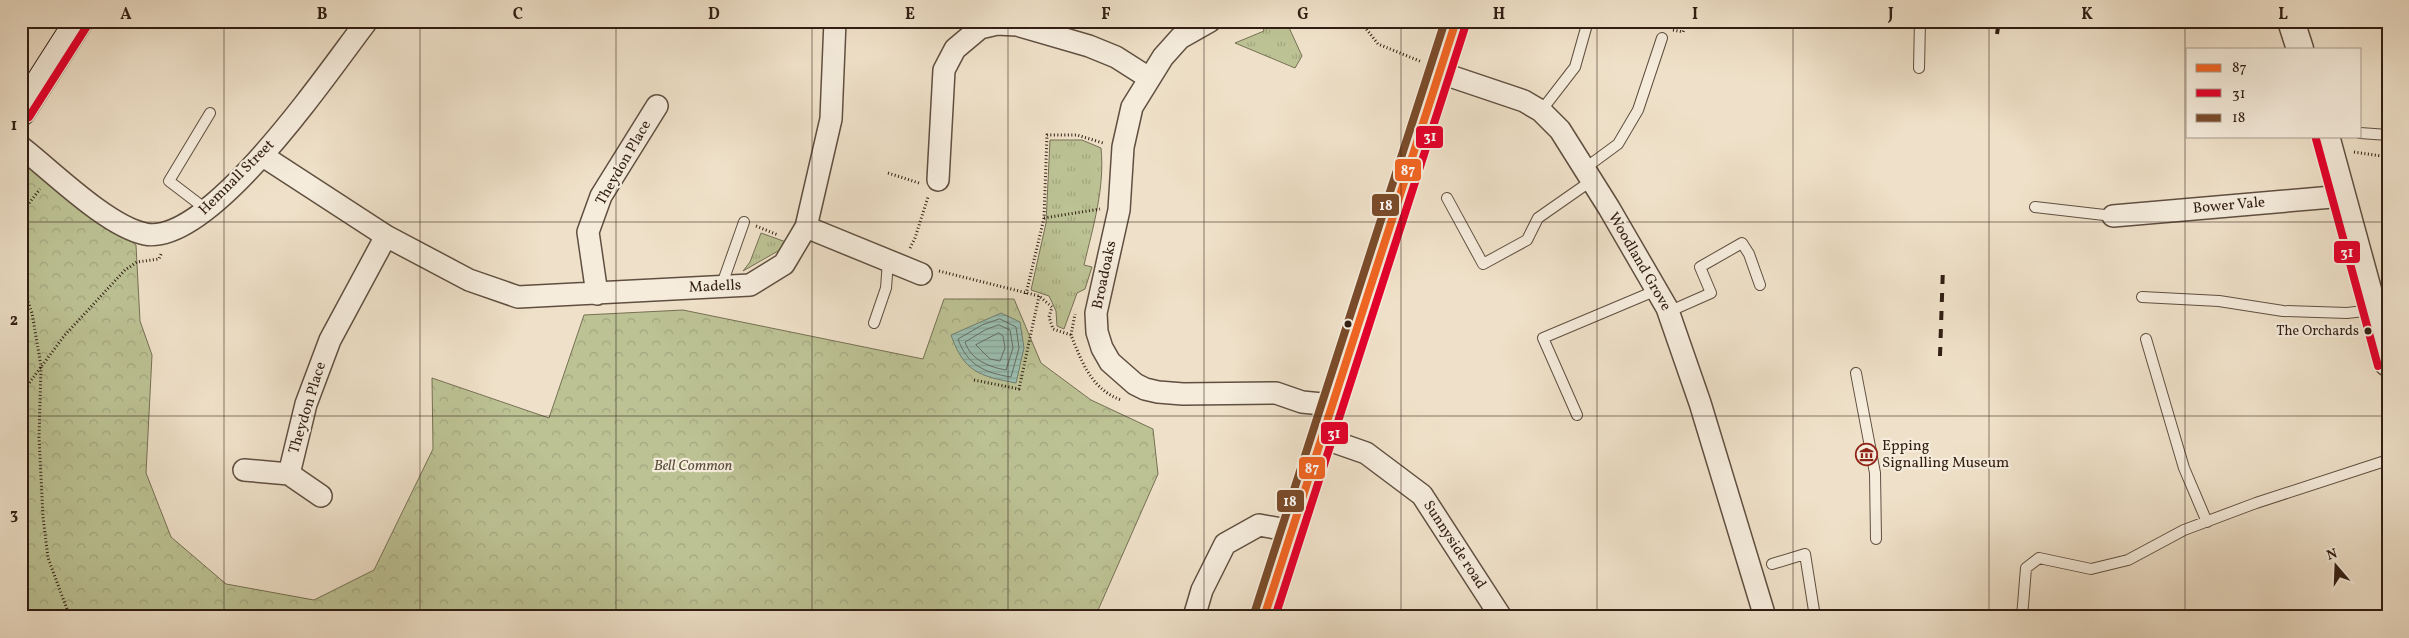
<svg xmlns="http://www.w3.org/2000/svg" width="2409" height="638" viewBox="0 0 2409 638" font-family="Vollkorn,serif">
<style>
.grass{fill:url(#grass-tufts);stroke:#767054}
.park{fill:url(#park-crowns);stroke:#767054}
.water{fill:url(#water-rules);stroke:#717e71}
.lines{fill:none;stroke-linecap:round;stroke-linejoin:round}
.shore{stroke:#666e62;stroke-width:1}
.service-casing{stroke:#604f40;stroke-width:12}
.minor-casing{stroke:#604f40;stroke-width:24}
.tertiary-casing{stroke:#604f40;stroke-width:29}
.secondary-casing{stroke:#311e13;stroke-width:30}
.path{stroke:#311e13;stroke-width:3;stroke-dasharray:1 2.5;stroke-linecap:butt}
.service{stroke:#f5ecdc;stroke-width:10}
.minor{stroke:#f5ecdc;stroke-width:21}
.tertiary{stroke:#f5ecdc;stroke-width:26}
.secondary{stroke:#f5ecdc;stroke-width:28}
.rail{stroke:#311e13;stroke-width:4;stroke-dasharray:9 9;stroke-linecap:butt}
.bus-1-casing{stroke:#f5ecdc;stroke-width:11}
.bus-2-casing{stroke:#f5ecdc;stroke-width:11}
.bus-3-casing{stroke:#f5ecdc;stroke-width:11}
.bus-1{stroke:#f26522;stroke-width:8}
.bus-2{stroke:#e4002b;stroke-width:8}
.bus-3{stroke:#7a4b2a;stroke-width:8}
.grid{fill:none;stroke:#311e13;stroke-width:1;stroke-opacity:0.55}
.bus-dot{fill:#311e13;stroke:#f5ecdc;stroke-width:2}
.labels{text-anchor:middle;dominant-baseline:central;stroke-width:4.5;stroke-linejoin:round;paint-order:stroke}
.bus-label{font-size:14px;fill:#311e13;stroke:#f5ecdc;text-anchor:end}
.street-label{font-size:15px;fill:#311e13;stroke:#f5ecdc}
.poi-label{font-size:15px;fill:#311e13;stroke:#f5ecdc;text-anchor:start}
.park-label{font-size:15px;font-style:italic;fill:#5b4f3a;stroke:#f5ecdc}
.line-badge{stroke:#f5ecdc;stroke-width:2}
.badge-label{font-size:14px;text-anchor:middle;font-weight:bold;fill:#fff}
.neatline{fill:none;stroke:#311e13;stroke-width:2}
.grid-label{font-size:16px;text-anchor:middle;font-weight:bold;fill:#311e13}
</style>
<defs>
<pattern id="grass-tufts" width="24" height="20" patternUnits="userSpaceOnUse" patternTransform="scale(1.25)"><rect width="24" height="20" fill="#bcc294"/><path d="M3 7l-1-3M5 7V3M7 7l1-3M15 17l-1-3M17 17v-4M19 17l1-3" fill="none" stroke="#a2a67f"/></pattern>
<pattern id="park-crowns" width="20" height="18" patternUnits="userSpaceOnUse" patternTransform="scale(1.25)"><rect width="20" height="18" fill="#bcc294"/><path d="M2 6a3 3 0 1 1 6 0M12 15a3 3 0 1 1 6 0" fill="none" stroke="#a2a67f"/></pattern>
<pattern id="water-rules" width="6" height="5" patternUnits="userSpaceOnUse" patternTransform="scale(1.25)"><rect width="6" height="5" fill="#9bbeb0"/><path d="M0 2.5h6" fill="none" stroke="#86a396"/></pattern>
</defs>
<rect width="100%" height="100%" fill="#efe1c9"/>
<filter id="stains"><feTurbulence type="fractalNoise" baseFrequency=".004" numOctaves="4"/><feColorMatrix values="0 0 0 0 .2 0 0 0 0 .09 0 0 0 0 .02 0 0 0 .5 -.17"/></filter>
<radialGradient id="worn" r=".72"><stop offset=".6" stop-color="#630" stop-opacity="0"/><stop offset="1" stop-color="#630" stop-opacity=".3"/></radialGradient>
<path class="grass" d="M 1260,21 L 1286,21 L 1302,56 L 1295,68 L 1235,43 L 1264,31 Z
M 1050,140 L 1082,140 L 1101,148 C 1105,188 1093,227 1084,265 L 1092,267 L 1085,289 L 1077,293 L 1064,329 L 1057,326 L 1056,311 L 1049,296 L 1031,290 L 1046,223 Z
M 761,233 L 786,242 L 778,251 L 743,271 L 750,262 Z"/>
<path class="park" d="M 21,158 L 136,245 L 140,321 L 152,355 L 146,473 L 171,537 L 226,584 L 314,600 L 374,570 L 433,449 L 432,378 L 549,418 L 584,315 L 683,310 L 923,359 L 944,299 L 1014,299 L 1041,363 L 1091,400 L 1153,429 L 1158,474 L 1095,617 L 21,617 Z"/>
<path class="water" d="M 1001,313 L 1020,322 L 1024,348 L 1016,383 C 979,376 964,372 951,335 Z"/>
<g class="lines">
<path class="shore" d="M 1000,319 L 1016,327 L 1019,348 L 1011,377 C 985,373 967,365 958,339 L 982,325 Z
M 999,325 L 1010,330 L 1013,348 L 1006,370 C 989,367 971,360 965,342 L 985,330 Z
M 999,333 L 1003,336 L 1005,348 L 1000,361 L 990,359 L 976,345 Z"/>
<defs>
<path id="service" d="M 1919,68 L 1920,21
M 1541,111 L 1575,67 L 1588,21
M 2360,133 L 2388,135
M 1584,169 L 1618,144 L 1638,110 L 1662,38
M 1447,198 L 1483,264 L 1527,240 L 1538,218 L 1591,181
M 2035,207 L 2113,216
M 207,210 L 169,181 L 210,113
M 721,287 L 744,222
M 2142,297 L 2219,301 L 2283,311 L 2347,313 L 2373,310
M 1668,312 L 1711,293 L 1700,267 L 1742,243 L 1749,254 L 1760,285
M 874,323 L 886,288 L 888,261
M 2146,339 L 2184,468 L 2207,522
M 1856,373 L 1875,473 L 1876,539
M 1577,415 L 1543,338 L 1657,290
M 1772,564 L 1805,554 L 1815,617
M 2022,617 L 2026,568 L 2039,558 L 2091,569 L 2128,560 L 2184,530 L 2256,503 L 2388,460"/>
<path id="minor" d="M 1210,21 L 1180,38 L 1163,57 L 1132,107 L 1123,147 L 1119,210 L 1096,313 L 1097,332 L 1102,348 L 1110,362 L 1135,384 L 1145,389 L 1158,392 L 1183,394 L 1276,393 L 1302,402 L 1332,405
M 1441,73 L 1524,101 L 1541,111 L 1560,130 L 1609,208 L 1667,308 L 1700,403 L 1765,617
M 21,147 C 53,172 107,226 145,234 C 210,247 330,69 367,21
M 263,156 L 386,236 L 469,280 L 518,297 L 750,285 L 784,264 L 806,227 L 831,119 L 835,21
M 938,180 L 944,70 L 955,49 L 980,28 L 997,24 L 1017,25 L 1089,46 L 1116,57 L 1149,78
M 2113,216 L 2344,196
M 806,227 L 921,274
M 597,294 L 588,232 L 601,196 L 657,106
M 1323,438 L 1366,453 L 1422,495 L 1501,617
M 244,470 L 289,474 L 321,496
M 289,474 L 306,404 L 330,340 L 386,236
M 1194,617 L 1202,590 L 1225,544 L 1259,525 L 1292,531
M 1264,617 L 1456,21"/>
<path id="tertiary" d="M 2291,21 L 2300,49
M 2326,136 L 2388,363"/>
<path id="secondary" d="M 21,112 L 79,21"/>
</defs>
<use href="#service" class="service-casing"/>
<use href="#minor" class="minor-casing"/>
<use href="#tertiary" class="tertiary-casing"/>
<use href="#secondary" class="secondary-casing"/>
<path class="path" d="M 1360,21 L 1378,44 L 1422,62
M 1641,21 L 1655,25
M 1673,30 L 1683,32 L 1687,21
M 2354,152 L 2388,157
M 888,173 L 919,183
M 21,195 L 23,212
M 1044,218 L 1100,209
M 756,226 L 778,235
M 21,243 L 23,211 L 40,189
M 910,248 L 915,238 L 928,197
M 939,271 L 1039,296 L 1052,307 L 1049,317 L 1053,329 L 1071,335 C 1082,362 1091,389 1121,400
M 21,282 L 32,313 L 41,366 L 39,437 L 43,517 L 48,558 L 67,609 L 76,617
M 1026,294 L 1044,218 L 1047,135 L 1077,135 L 1103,143
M 1071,335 L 1075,314
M 974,380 L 1019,389 L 1039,296
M 21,394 L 64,336 L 125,270 L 137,262 L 159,259 L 162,252"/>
<use href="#service" class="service"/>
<use href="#minor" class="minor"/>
<use href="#tertiary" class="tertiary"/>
<use href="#secondary" class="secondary"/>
<path class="rail" d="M 1997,34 L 1999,21
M 1940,356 L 1943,267"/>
<defs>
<path id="bus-1" d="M 1264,617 L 1456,21"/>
<path id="bus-2" d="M 29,117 L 87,26
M 2316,139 L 2378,366
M 1275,617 L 1466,24"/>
<path id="bus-3" d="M 1254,614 L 1445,21"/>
</defs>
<use href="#bus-1" class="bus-1-casing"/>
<use href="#bus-2" class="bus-2-casing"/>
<use href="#bus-3" class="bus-3-casing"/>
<use href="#bus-1" class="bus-1"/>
<use href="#bus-2" class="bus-2"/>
<use href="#bus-3" class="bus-3"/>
</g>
<path class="grid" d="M 224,21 L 224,617M 420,21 L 420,617M 616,21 L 616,617M 812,21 L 812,617M 1008,21 L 1008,617M 1204,21 L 1204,617M 1401,21 L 1401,617M 1597,21 L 1597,617M 1793,21 L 1793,617M 1989,21 L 1989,617M 2185,21 L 2185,617M 21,222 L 2388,222M 21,416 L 2388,416"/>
<defs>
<symbol id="museum-ring" viewBox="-11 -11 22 22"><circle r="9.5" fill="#f5ecdc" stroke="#8f2418" stroke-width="1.5"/><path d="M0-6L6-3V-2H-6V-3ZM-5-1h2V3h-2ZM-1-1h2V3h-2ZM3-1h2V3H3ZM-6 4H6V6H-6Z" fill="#8f2418"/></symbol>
</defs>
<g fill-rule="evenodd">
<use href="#museum-ring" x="1854" y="442" width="25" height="25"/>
</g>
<g class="bus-dot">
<circle cx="1348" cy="324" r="4.5"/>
<circle cx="2368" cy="331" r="4.5"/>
</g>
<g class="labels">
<g class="bus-label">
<text x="2359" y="331">The Orchards</text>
</g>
<g class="street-label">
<text transform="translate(624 163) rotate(-60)">Theydon Place</text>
<text transform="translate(237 178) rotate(-45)">Hemnall Street</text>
<text transform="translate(2229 206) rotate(-5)">Bower Vale</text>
<text transform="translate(1639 262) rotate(60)">Woodland Grove</text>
<text transform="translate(1105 275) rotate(-78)">Broadoaks</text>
<text transform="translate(715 287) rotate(-3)">Madells</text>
<text transform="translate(308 408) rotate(-73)">Theydon Place</text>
<text transform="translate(1454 545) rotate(57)">Sunnyside road</text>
</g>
<g class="poi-label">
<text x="1882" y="446">Epping<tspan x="1882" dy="17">Signalling Museum</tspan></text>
</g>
<g class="park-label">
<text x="693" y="466">Bell Common</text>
</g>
</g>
<g class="line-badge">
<rect x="1415" y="125" width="29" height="24" rx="5" fill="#e4002b"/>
<rect x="1394" y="158" width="28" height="24" rx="5" fill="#f26522"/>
<rect x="1371" y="193" width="29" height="24" rx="5" fill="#7a4b2a"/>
<rect x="2333" y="240" width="28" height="24" rx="5" fill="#e4002b"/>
<rect x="1320" y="421" width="29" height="24" rx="5" fill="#e4002b"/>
<rect x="1298" y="456" width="28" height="24" rx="5" fill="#f26522"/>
<rect x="1276" y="489" width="29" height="24" rx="5" fill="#7a4b2a"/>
</g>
<g class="badge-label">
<text x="1430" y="141">31</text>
<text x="1408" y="175">87</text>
<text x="1386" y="210">18</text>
<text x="2347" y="257">31</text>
<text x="1334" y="438">31</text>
<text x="1312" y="473">87</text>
<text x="1290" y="506">18</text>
</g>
<rect width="2409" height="638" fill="none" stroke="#efe1c9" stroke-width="55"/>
<rect x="2186" y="48" width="175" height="90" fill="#f5ecdc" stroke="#a79a8c"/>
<rect x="2196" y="64" width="25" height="8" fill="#f26522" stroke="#a79a8c"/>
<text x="2232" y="72" font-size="15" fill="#311e13">87</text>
<rect x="2196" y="89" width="25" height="8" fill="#e4002b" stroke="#a79a8c"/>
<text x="2232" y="98" font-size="15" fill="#311e13">31</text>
<rect x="2196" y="114" width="25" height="8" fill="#7a4b2a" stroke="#a79a8c"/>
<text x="2232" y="122" font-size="15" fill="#311e13">18</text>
<g transform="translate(2336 566) rotate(341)" stroke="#f5ecdc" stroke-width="4" paint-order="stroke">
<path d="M0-4L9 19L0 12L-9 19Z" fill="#311e13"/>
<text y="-8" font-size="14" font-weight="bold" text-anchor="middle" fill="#311e13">N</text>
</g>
<rect x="28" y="28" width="2354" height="582" class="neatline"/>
<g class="grid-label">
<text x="126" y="19">A</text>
<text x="322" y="19">B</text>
<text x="518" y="19">C</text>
<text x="714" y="19">D</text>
<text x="910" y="19">E</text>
<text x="1106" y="19">F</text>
<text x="1303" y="19">G</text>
<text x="1499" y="19">H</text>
<text x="1695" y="19">I</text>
<text x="1891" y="19">J</text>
<text x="2087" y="19">K</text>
<text x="2283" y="19">L</text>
<text x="14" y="130">1</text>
<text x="14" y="325">2</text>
<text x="14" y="519">3</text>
</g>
<rect width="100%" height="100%" filter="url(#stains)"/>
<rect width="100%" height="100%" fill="url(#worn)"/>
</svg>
